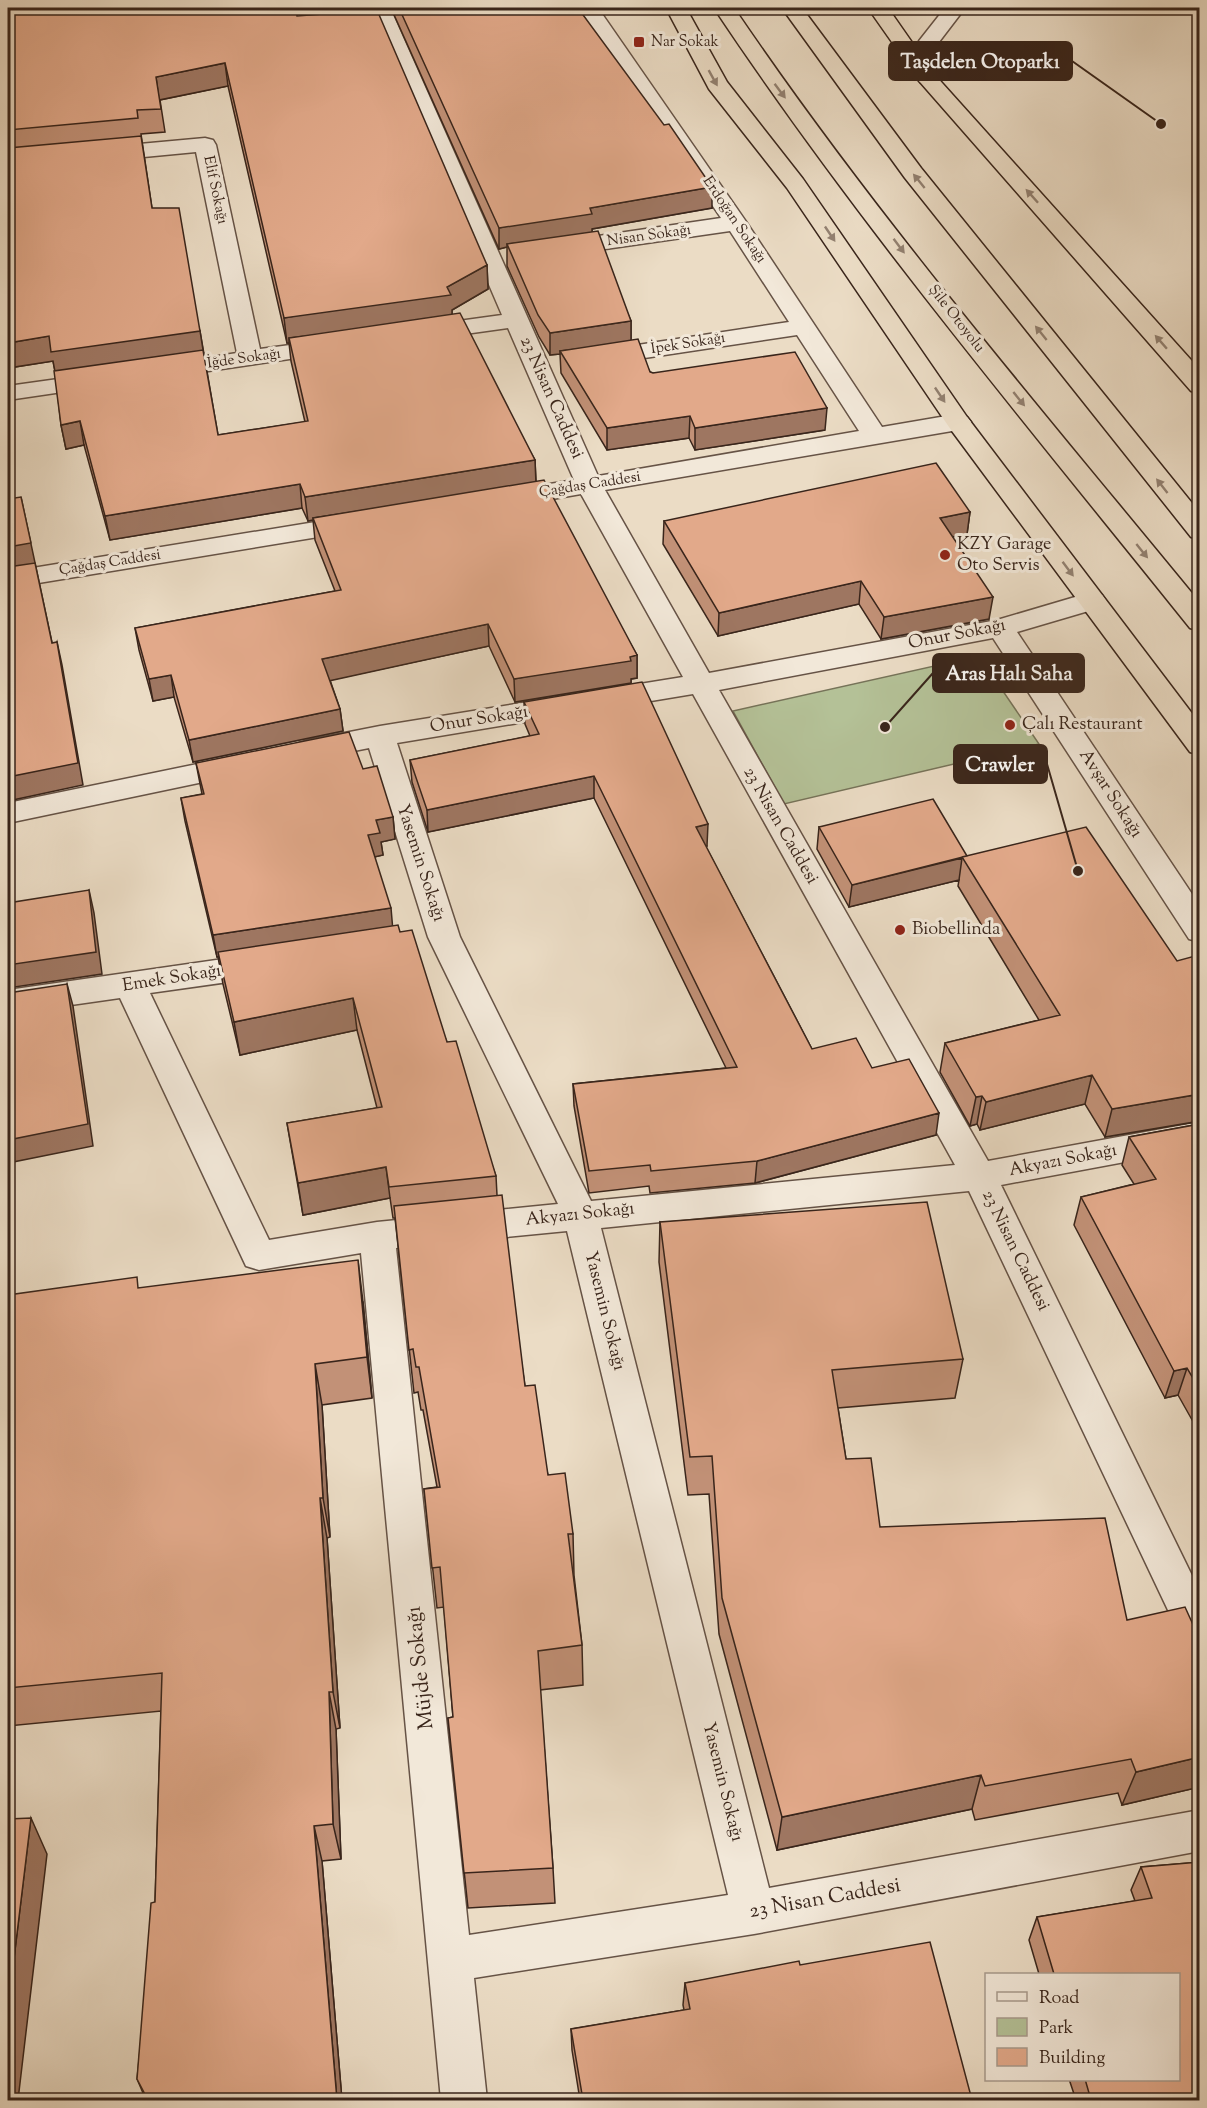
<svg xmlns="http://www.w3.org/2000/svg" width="1207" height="2108" viewBox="0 0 1207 2108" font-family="'Sorts Mill Goudy',serif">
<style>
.green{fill:#b4c197;stroke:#767359;stroke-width:1.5}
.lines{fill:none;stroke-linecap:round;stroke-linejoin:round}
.minor-casing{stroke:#665346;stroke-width:3}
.highway-casing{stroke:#39251b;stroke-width:3}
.minor{fill:#f2e8d9;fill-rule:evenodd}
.highway{fill:#ebdcc5;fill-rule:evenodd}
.wall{fill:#c29177;stroke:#39251b;stroke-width:1.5;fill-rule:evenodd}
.shaded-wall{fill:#9e7661;stroke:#39251b;stroke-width:1.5}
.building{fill:#e2a98a;stroke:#39251b;stroke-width:1.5}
.oneway{fill:#928070}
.poi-dot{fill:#8f2418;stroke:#f2e8d9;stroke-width:2}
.labels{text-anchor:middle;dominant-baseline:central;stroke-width:6;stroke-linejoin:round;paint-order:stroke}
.far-poi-label{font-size:15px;fill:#39251b;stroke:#f2e8d9;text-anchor:start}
.far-street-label{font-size:15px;fill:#39251b;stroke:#f2e8d9}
.street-label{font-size:18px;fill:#39251b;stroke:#f2e8d9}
.poi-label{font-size:18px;fill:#39251b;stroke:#f2e8d9;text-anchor:start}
.near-street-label{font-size:21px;fill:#39251b;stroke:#f2e8d9}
.leader{fill:none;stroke:#39251b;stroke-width:2}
.callout-dot{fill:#39251b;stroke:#f2e8d9;stroke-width:2}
.callout{fill:#39251b;stroke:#39251b;stroke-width:2}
.callout-label{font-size:20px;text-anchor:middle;font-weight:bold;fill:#fff}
</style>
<rect width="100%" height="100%" fill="#ebdcc5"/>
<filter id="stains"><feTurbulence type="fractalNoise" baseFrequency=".00333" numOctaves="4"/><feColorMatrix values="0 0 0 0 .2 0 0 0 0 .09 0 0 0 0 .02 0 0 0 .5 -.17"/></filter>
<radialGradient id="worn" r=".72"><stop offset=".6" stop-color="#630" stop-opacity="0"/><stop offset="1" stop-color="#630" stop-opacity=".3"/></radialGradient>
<path class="green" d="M 979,656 L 1039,744 L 784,804 L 733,711 Z"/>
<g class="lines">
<defs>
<path id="minor" d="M 370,8 L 390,8 L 598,476 L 859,431 L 797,335 L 598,365 L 589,363 L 586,358 L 589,353 L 598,351 L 789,322 L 730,231 L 557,256 L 549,254 L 545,249 L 549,244 L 557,242 L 721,218 L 578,8 L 598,8 L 747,223 L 882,427 L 958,414 L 967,417 L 971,422 L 967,427 L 958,430 L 605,490 L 709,673 L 997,620 L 1092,592 L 1102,595 L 1106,601 L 1102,607 L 1017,632 L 1200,906 L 1200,942 L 1189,939 L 993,638 L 719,690 L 988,1161 L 1200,1122 L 1200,1148 L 1001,1185 L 1200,1592 L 1200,1653 L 1186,1648 L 969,1191 L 601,1228 L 769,1888 L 1200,1810 L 1200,1851 L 754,1934 L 474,1978 L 487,2100 L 441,2100 L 361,1253 L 259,1270 L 246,1266 L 120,998 L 8,1014 L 8,990 L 264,953 L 275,957 L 280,965 L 275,973 L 264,977 L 150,993 L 269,1240 L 377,1222 L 558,1204 L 428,937 L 369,748 L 309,760 L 299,757 L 294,750 L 299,743 L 309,740 L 380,726 L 683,677 L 581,494 L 507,507 L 498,505 L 494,499 L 498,493 L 507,491 L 574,480 L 508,328 L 422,340 L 413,338 L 410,333 L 413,328 L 422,326 L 502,315 ZM 693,694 L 955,1165 L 591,1201 L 460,937 L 397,743 ZM 567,1231 L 728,1895 L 469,1935 L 396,1248 Z
M 945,8 L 965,8 L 939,42 L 938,78 L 934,82 L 927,84 L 920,82 L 916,78 L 919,41 Z
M 205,138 L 213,140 L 216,145 L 260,349 L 335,339 L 344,341 L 347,346 L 344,351 L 161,378 L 152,376 L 149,371 L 152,366 L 237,353 L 196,152 L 8,170 L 8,156 Z
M 101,373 L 110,375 L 113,380 L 110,385 L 8,400 L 8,386 Z
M 358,515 L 367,517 L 371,523 L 367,529 L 8,588 L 8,572 Z
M 241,755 L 251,758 L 256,765 L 251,772 L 8,823 L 8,803 Z"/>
<path id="highway" d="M 666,8 L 686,8 L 727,82 L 803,179 L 967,417 L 1200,724 L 1200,755 L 1190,752 L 949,427 L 787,188 L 709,89 Z
M 714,8 L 734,8 C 875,216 1040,408 1200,603 L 1200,631 L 1190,628 C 1028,426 858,224 714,8 Z
M 782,8 L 802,8 L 921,168 L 1200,513 L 1200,539 L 1191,537 L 905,178 Z
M 868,8 L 888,8 L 934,74 L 1200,370 L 1200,393 L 1191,391 L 920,82 Z"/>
</defs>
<use href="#minor" class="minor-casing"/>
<use href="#highway" class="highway-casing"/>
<use href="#minor" class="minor"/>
<use href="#highway" class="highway"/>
</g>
<path class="wall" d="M 8,8 L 297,16 L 487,265 L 488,289 L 452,310 L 452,314 L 535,460 L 536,481 L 637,655 L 637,678 L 631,679 L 631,683 L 515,702 L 489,646 L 330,680 L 340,709 L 343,731 L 193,762 L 174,697 L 153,701 L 139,650 L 135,628 L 335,591 L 315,540 L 313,520 L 308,521 L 302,508 L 110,540 L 84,445 L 66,449 L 61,425 L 55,371 L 53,361 L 8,368 ZM 228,86 L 287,343 L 289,343 L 291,361 L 305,422 L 218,435 L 200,331 L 152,208 L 141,134 L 165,132 L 160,100 Z
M 391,8 L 578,8 L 712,208 L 592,229 L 592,232 L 631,321 L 631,340 L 650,372 L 825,430 L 695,450 L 689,438 L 607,450 L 561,373 L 560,354 L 550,355 L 539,337 L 507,266 L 507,247 L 499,249 Z
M 970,512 L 967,534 L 952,537 L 989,619 L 881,639 L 859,604 L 718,636 L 663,544 L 664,521 Z
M 524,702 L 707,846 L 706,847 L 812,1049 L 872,1068 L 936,1135 L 755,1183 L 650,1193 L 649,1186 L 589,1193 L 574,1106 L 573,1084 L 726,1068 L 594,798 L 428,832 L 412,782 L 410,760 L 530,736 L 525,724 Z
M 196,763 L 363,769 L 393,817 L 395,839 L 381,842 L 383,855 L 374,857 L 392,925 L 400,932 L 447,1042 L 496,1176 L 497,1195 L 525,1386 L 548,1475 L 573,1534 L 574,1575 L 582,1645 L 583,1685 L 540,1690 L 553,1868 L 555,1903 L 468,1908 L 448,1718 L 453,1717 L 444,1607 L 437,1608 L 424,1489 L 437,1487 L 423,1410 L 421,1410 L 418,1392 L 414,1393 L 395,1218 L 393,1218 L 390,1198 L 303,1215 L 287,1123 L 377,1108 L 357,1030 L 240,1055 L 223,984 L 218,957 L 217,957 L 185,821 L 181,798 L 202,794 Z
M 819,827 L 967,856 L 1177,961 L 1200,962 L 1200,1121 L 1105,1137 L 1085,1104 L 980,1130 L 977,1124 L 970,1126 L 940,1072 L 945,1043 L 1039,1020 L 958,886 L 959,880 L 849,907 L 817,849 Z
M 1200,1124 L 1200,1434 L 1178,1395 L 1165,1398 L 1074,1225 L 1081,1197 L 1134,1184 L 1122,1165 L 1129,1137 Z
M 660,1222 L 963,1359 L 955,1398 L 838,1408 L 846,1459 L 880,1527 L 1127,1620 L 1200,1640 L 1200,1787 L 1122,1805 L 1118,1793 L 975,1820 L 972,1809 L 777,1850 L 719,1634 L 709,1494 L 688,1495 L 659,1262 Z
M 140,1288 L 363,1302 L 372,1398 L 322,1405 L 330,1537 L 327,1538 L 340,1728 L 336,1729 L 341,1859 L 322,1861 L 342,2100 L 146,2100 L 137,2079 L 155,1902 L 161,1711 L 8,1726 L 8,1295 Z
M 1200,1862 L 1200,2100 L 1076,2100 L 1069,2079 L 1179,2079 L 1179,1974 L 1039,1974 L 1029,1940 L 1037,1917 L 1135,1901 L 1131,1890 L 1141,1867 Z
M 800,1965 L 972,2100 L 580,2100 L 572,2050 L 571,2029 L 684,2010 L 683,2005 L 685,1983 Z"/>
<path class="shaded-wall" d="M 225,63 L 228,86 L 159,100 L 156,77 Z
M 712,187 L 712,208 L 592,229 L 592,235 L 507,244 L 507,247 L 499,249 L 499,228 L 590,208 Z
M 487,265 L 488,289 L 452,310 L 452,320 L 289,338 L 289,343 L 287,343 L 284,318 L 447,287 Z
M 631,321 L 631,343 L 560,351 L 560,354 L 550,355 L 550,333 Z
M 200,331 L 204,356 L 56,377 L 53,361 L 8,368 L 8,343 L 49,336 Z
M 827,408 L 825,430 L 695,450 L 695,428 Z
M 690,416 L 689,438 L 607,450 L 607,428 Z
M 80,421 L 84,445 L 66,449 L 61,425 Z
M 535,460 L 536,484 L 313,518 L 313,520 L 308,521 L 305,497 Z
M 300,484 L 302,508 L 110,540 L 105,516 Z
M 21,497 L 57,666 L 8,570 L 8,547 Z
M 970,512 L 967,534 L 937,540 L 940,518 Z
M 861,581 L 859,604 L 718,636 L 719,613 Z
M 993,597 L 989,619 L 881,639 L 884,617 Z
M 488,624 L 489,646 L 324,682 L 322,659 Z
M 57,642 L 62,665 L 83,785 L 8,801 L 8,777 Z
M 637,655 L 637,678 L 631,679 L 631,683 L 515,702 L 514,679 Z
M 171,675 L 174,697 L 153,701 L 149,679 Z
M 340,709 L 343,731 L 193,762 L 189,740 Z
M 594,776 L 594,798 L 428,832 L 427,810 Z
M 393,817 L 395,839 L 381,842 L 383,855 L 370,858 L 368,835 L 376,820 Z
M 708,824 L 707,846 L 695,849 L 696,827 Z
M 962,858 L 959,880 L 849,907 L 852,885 Z
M 89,890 L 94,913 L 102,974 L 8,988 L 8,965 Z
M 391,908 L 393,931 L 217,957 L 213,935 Z
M 67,984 L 73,1006 L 93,1146 L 8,1163 L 8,1140 Z
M 353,998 L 357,1030 L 240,1055 L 234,1022 Z
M 1092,1075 L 1085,1104 L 980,1130 L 986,1102 Z
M 1200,1094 L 1200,1121 L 1105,1137 L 1112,1109 Z
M 982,1096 L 977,1124 L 970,1126 L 976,1097 Z
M 939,1113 L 936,1135 L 755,1183 L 757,1161 Z
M 386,1167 L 390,1198 L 303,1215 L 298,1183 Z
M 358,1260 L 363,1302 L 372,1398 L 367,1357 Z
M 315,1364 L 322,1405 L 330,1537 L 323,1498 Z
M 1187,1368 L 1178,1395 L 1165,1398 L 1174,1371 Z
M 320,1498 L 327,1538 L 340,1728 L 333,1692 Z
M 329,1692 L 336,1729 L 341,1859 L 333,1824 Z
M 1200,1757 L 1200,1787 L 1122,1805 L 1136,1772 Z
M 981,1775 L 972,1809 L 777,1850 L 782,1817 Z
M 31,1818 L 47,1854 L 18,2100 L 8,2100 L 8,2008 Z
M 314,1826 L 322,1861 L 342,2100 L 337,2100 Z"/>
<path class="building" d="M 8,8 L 296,8 L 297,16 L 377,10 L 487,265 L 447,287 L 451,295 L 284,318 L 225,63 L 156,77 L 161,109 L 137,110 L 138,118 L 8,130 Z
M 399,8 L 578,8 L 664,125 L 669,124 L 712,187 L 590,208 L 592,214 L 499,228 Z
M 141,136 L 152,208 L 179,208 L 200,331 L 51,352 L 49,336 L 8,343 L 8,148 Z
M 598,231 L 631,321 L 550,333 L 538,315 L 507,244 Z
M 460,313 L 535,460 L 305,497 L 300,484 L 105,516 L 80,421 L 61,425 L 54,371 L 203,350 L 218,435 L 308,421 L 289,338 Z
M 638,339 L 650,372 L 653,373 L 795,352 L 827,408 L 695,428 L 690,416 L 607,428 L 560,351 Z
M 936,463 L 970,512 L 940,518 L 993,597 L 884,617 L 861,581 L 719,613 L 664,521 Z
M 544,480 L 637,655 L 630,657 L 631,661 L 514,679 L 488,624 L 322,659 L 340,709 L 189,740 L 171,675 L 149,679 L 135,628 L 341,590 L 313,518 Z
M 21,497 L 31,543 L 8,547 L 8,499 Z
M 35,563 L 52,643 L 57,642 L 78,763 L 8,777 L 8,567 Z
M 642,682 L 708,824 L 696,827 L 812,1049 L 856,1038 L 872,1068 L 909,1059 L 939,1113 L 757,1161 L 651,1171 L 650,1165 L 589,1171 L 573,1084 L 737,1067 L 594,776 L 427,810 L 410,760 L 539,734 L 524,702 Z
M 349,732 L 363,769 L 377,766 L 393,817 L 376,820 L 380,833 L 368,835 L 391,908 L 213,935 L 181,798 L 204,794 L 196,763 Z
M 933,799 L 967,856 L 962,857 L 963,857 L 852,885 L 819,827 Z
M 1086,827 L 1177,961 L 1195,956 L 1200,962 L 1200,1094 L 1112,1109 L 1092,1075 L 986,1102 L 982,1096 L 976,1097 L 945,1043 L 1060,1015 L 962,857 Z
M 89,890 L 96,952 L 8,965 L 8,903 Z
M 398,925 L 400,932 L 412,930 L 447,1042 L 456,1041 L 496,1176 L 389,1187 L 386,1167 L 298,1183 L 287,1123 L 382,1107 L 353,998 L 234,1022 L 218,952 Z
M 67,984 L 88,1124 L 8,1140 L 8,993 Z
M 1200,1124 L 1200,1390 L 1187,1368 L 1174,1371 L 1081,1197 L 1156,1179 L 1129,1137 Z
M 502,1195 L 525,1386 L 535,1385 L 548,1475 L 565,1473 L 573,1534 L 568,1534 L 582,1645 L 538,1651 L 553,1868 L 464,1873 L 448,1718 L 453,1717 L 440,1567 L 432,1568 L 424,1489 L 440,1487 L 419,1367 L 416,1367 L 413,1349 L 409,1350 L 394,1206 Z
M 927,1202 L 963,1359 L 832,1370 L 846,1459 L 871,1458 L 880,1527 L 1105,1518 L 1127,1620 L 1185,1607 L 1200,1640 L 1200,1757 L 1136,1772 L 1131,1759 L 985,1786 L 981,1775 L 782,1817 L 722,1598 L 712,1456 L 690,1457 L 660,1222 Z
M 358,1260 L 367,1357 L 315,1364 L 323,1498 L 320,1498 L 333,1692 L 329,1692 L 333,1824 L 314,1826 L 337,2100 L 148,2100 L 137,2079 L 151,1903 L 155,1902 L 162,1673 L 8,1688 L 8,1295 L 137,1277 L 138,1288 Z
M 31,1818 L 8,2008 L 8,1819 Z
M 1200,1862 L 1200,2100 L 1091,2100 L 1085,2079 L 1179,2079 L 1179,1974 L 1054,1974 L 1037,1917 L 1152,1898 L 1141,1867 Z
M 930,1942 L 972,2100 L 583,2100 L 571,2029 L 690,2009 L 685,1983 L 799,1961 L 800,1965 Z"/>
<defs><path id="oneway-solid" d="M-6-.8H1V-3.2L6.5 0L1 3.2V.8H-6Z" transform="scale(1.5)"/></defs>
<g class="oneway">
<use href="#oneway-solid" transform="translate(713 78) rotate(61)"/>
<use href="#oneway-solid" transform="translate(780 91) rotate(53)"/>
<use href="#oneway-solid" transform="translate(919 181) rotate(-129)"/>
<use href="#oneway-solid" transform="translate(1032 196) rotate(-132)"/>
<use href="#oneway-solid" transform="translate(830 234) rotate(56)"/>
<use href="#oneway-solid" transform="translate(899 246) rotate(53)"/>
<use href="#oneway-solid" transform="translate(1041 333) rotate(-129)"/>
<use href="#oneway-solid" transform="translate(1161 342) rotate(-131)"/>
<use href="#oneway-solid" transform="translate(940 395) rotate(56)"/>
<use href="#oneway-solid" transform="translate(1019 399) rotate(51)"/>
<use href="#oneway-solid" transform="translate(1162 486) rotate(-128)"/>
<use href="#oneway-solid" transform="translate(1142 551) rotate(51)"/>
<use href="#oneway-solid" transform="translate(1068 569) rotate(53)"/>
</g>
<g class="poi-dot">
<rect x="633" y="36" width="12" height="12" rx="3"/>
<circle cx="945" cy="555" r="6"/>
<circle cx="1010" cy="725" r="6"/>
<circle cx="900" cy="930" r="6"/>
</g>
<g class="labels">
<g class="far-poi-label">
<text x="651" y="42">Nar Sokak</text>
</g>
<g class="far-street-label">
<text transform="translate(215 190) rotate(78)">Elif Sokağı</text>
<text transform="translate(734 220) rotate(56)">Erdoğan Sokağı</text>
<text transform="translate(649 236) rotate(-8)">Nisan Sokağı</text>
<text transform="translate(956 319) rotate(52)">Şile Otoyolu</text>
<text transform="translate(688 344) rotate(-9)">İpek Sokağı</text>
<text transform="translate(244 359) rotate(-8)">İğde Sokağı</text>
<text transform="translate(590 485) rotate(-9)">Çağdaş Caddesi</text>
<text transform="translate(110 563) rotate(-9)">Çağdaş Caddesi</text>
</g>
<g class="street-label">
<text transform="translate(551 398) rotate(66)">23 Nisan Caddesi</text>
<text transform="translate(957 635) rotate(-11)">Onur Sokağı</text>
<text transform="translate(479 720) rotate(-9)">Onur Sokağı</text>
<text transform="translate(1110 794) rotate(57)">Avşar Sokağı</text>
<text transform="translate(780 826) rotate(60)">23 Nisan Caddesi</text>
<text transform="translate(420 863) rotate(72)">Yasemin Sokağı</text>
<text transform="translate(172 979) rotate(-9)">Emek Sokağı</text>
<text transform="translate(1063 1161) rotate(-11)">Akyazı Sokağı</text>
<text transform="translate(580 1215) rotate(-6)">Akyazı Sokağı</text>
<text transform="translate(1015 1251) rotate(64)">23 Nisan Caddesi</text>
<text transform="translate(604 1311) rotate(76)">Yasemin Sokağı</text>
<text transform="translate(722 1782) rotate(76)">Yasemin Sokağı</text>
</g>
<g class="poi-label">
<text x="957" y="545">KZY Garage<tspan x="957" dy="21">Oto Servis</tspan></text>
<text x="1022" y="725">Çalı Restaurant</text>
<text x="912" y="930">Biobellinda</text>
</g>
<g class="near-street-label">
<text transform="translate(421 1668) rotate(-96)">Müjde Sokağı</text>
<text transform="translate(825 1899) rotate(-10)">23 Nisan Caddesi</text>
</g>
</g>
<path class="leader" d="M1161 124L1072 61M885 727L933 673M1078 871L1047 764"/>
<g class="callout-dot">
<circle cx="1161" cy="124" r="6"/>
<circle cx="885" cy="727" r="6"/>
<circle cx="1078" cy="871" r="6"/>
</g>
<g class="callout">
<rect x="889" y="42" width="183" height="38" rx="6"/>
<rect x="933" y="654" width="151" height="38" rx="6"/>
<rect x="954" y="745" width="93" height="38" rx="6"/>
</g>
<g class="callout-label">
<text x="980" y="68">Taşdelen Otoparkı</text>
<text x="1009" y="680">Aras Halı Saha</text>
<text x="1000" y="771">Crawler</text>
</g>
<rect width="1207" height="2108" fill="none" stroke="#ebdcc5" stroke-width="30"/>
<rect x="9" y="9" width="1189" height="2090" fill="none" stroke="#39251b" stroke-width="3"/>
<rect x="15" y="15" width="1177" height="2078" fill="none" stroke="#39251b" stroke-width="1.5"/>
<rect x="985" y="1973" width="195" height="108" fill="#f2e8d9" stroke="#a89a8d" stroke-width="1.5"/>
<rect x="997" y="1992" width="30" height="9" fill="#f2e8d9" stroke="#a89a8d" stroke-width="1.5"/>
<text x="1039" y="2003" font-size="18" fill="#39251b">Road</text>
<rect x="997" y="2018" width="30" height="18" fill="#b4c197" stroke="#a89a8d" stroke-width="1.5"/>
<text x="1039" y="2033" font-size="18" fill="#39251b">Park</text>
<rect x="997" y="2048" width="30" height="18" fill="#e2a98a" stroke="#a89a8d" stroke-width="1.5"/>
<text x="1039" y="2063" font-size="18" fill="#39251b">Building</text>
<rect width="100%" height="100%" filter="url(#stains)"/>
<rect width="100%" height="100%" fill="url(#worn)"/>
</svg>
